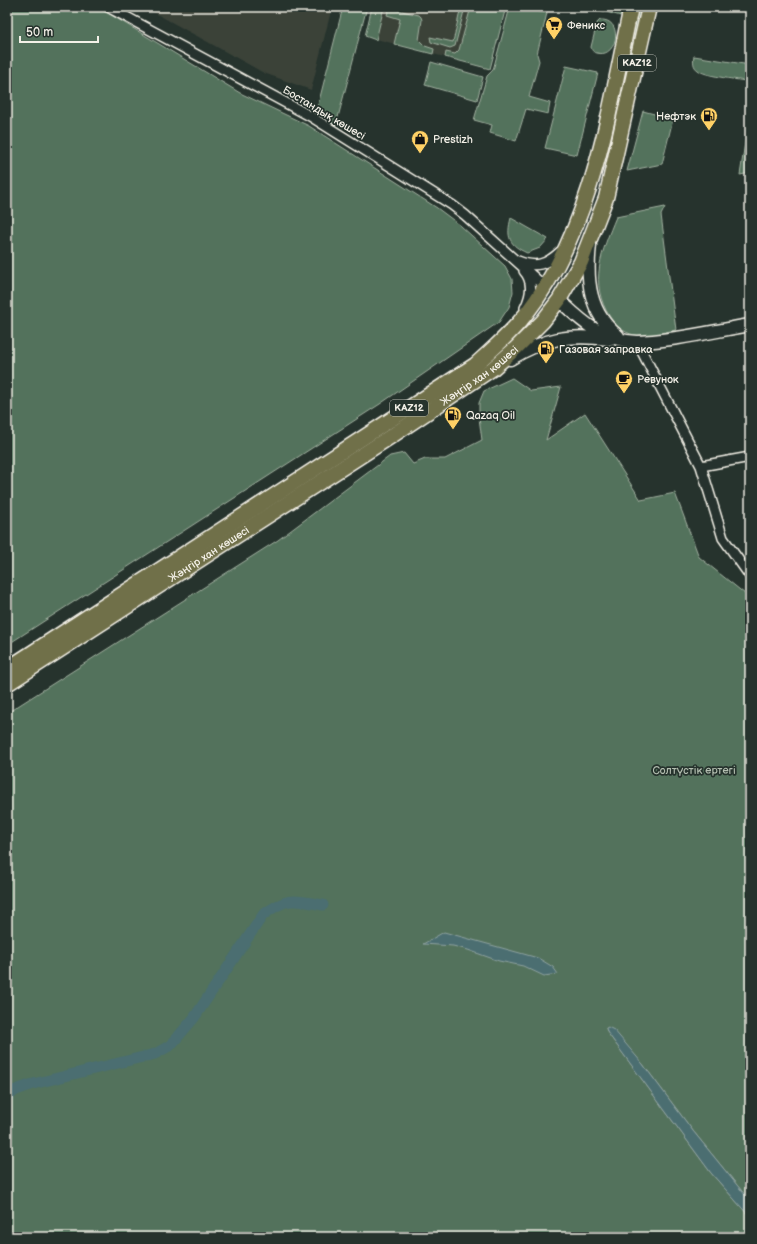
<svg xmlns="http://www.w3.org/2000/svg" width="757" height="1244" viewBox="0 0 757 1244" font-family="'Balsamiq Sans',sans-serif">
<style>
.built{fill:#3b4339}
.green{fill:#52725b;stroke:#a3b2a2}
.water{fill:#4b6e71;stroke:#8fa2a1}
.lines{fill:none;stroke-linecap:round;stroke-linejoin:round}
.canal{stroke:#4b6e71;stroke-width:11}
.minor-casing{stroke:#f4f1e8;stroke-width:12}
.secondary-casing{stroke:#f4f1e8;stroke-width:15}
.primary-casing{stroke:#f4f1e8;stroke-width:17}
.minor{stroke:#26332d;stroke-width:9}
.secondary{stroke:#26332d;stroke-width:12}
.primary{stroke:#70704a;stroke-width:14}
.labels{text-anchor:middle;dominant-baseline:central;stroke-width:3.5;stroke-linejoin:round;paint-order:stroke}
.shield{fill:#26332d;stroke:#b6b8b0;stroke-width:1}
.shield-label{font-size:10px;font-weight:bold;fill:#f4f1e8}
.poi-label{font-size:11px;fill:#f4f1e8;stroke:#26332d;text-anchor:start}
.street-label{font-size:11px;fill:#f4f1e8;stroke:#26332d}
.park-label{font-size:11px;fill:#b3beb0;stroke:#26332d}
</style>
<rect width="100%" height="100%" fill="#26332d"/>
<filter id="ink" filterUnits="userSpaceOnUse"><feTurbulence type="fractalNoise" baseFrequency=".025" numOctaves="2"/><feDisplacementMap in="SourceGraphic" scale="8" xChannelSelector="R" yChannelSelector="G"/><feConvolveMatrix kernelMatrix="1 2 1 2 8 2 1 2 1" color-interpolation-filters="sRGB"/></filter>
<g filter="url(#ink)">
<path class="built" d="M 144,7 L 332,7 L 311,90 L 264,73 Z
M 372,7 L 506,7 L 490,69 L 365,36 Z"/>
<path class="green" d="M 7,7 L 96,7 L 103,10 L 240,93 L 309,126 L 437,208 L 461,226 L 505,266 L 512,279 L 513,292 L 509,307 L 499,322 L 380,404 L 7,645 Z
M 343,7 L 367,7 L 336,125 L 316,113 Z
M 372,7 L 384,7 L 376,40 L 365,36 Z
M 461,7 L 465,7 L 455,46 L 450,48 L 431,42 L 430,37 L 453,42 Z
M 471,7 L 506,7 L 490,69 L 445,57 L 446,52 L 455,54 L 459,50 Z
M 510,7 L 547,13 L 537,54 L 539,61 L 529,97 L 550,103 L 548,114 L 526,109 L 516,141 L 490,133 L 492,125 L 474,120 L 487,76 L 493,70 Z
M 595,7 L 623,7 L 621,16 L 595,9 Z
M 637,7 L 643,7 L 621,108 L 615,107 Z
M 389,8 L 419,15 L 421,17 L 422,20 L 419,40 L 425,46 L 434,49 L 433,54 L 394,44 L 400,19 L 387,15 Z
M 600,20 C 624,18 618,59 597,53 C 593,52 592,51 591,47 L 597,23 Z
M 694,56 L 750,65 L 750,84 L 745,81 C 735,79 704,76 698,70 C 693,67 693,61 694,56 Z
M 431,62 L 483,77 L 477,100 L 425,85 Z
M 566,66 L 598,73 L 577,155 L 545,148 Z
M 750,110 L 750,173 L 740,175 Z
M 643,111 L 673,119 L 662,164 L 627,171 Z
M 665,207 L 661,215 L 676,330 C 663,332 648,338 634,335 C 623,332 616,326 610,317 C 588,283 602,251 616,217 Z
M 511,218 L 548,239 L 540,248 L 527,253 C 509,245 506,237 511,218 Z
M 512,378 L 531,391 L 561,387 L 546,440 L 585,413 L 641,500 L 675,493 L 699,557 L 750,598 L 750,1201 L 693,1131 L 642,1063 L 606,1028 L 607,1032 L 711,1173 L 750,1217 L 750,1237 L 7,1237 L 7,713 L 278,540 L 390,456 L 404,453 L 413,464 L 425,459 L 445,459 L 482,440 L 479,418 L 479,403 L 484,391 Z"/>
<path class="water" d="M 444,932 L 538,958 L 553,967 L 558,974 L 544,976 L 523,966 L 499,961 L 468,950 L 453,946 L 423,944 Z
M 608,1027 L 614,1030 L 642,1063 L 693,1131 L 750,1201 L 750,1217 L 711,1173 L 607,1032 L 606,1028 Z"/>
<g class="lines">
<path class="canal" d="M 7,1097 L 16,1090 L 33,1084 L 155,1054 L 171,1045 L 194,1018 L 263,915 C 288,896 294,900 323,905"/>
<defs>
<path id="minor" d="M 108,7 L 310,116 L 452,205 L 465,215 L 545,287
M 518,261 C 536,268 546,265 560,252
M 524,271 C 534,282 531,296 525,308
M 637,342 L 701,466 L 723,538 L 750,576
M 701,466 L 750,457"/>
<path id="secondary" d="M 590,245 C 586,280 589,313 618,336
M 559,300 C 570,310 581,321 594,329 C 607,336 624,342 638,342 C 674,341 714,331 750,325
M 510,359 C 545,338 568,334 609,339"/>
<g id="primary">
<path d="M 7,669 L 475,365 C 493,349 511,333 526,314 C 593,228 609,111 631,7"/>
<path id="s1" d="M 7,684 L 393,435 L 492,369 L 516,348 L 543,321 L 559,300 L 581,262 L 606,198 L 649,7"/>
</g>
</defs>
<use href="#minor" class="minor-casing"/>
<use href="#secondary" class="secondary-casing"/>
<use href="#primary" class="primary-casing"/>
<use href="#minor" class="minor"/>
<use href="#secondary" class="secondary"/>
<use href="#primary" class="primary"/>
</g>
</g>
<defs>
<symbol id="supermarket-pin" viewBox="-11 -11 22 30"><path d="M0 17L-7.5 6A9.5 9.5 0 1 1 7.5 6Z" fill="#ffd166" stroke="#26332d"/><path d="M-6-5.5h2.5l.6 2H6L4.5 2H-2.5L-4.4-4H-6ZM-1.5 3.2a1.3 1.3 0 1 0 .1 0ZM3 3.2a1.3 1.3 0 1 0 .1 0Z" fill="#111"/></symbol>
<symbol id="fuel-pin" viewBox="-11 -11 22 30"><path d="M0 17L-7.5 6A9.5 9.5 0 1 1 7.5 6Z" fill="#ffd166" stroke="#26332d"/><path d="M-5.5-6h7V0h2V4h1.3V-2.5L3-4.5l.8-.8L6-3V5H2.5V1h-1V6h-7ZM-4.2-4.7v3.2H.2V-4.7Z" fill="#111"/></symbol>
<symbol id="shop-pin" viewBox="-11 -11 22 30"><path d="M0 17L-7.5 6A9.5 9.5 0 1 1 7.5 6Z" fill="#ffd166" stroke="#26332d"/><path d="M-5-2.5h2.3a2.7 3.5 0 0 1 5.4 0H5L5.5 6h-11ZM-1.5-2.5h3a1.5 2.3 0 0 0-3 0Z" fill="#111"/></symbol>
<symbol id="cafe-pin" viewBox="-11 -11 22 30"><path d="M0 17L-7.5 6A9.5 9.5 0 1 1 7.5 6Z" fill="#ffd166" stroke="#26332d"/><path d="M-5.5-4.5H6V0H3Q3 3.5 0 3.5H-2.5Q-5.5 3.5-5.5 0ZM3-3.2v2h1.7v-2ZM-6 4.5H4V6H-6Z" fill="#111"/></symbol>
</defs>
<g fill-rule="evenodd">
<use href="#supermarket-pin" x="544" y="15" width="20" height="27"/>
<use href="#fuel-pin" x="699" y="106" width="20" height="27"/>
<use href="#shop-pin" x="410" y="129" width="20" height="27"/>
<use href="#fuel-pin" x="536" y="339" width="20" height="27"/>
<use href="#cafe-pin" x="614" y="369" width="20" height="27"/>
<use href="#fuel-pin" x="443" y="405" width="20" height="27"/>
</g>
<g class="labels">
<g class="shield">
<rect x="618" y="55" width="38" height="16" rx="3"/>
<rect x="390" y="400" width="38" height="16" rx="3"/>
</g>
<g class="shield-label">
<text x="637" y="63">KAZ12</text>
<text x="409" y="408">KAZ12</text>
</g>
<g class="poi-label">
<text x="567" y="25">Феникс</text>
<text x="696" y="116" text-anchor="end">Нефтэк</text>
<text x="433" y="139">Prestizh</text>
<text x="559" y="349">Газовая заправка</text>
<text x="637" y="379">Ревунок</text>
<text x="466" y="415">Qazaq Oil</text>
</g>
<g class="street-label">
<text transform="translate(324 113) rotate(31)">Бостандық көшесі</text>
<text stroke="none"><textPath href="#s1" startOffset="564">Жәңгір хан көшесі</textPath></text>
<text stroke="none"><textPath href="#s1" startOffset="240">Жәңгір хан көшесі</textPath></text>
</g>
<g class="park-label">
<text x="694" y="770">Солтүстік ертегі</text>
</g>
</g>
<rect width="757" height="1244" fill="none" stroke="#26332d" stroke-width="24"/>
<rect x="12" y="12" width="733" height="1220" fill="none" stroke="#f4f1e8" stroke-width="1.5" filter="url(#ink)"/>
<path d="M20 36v6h78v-6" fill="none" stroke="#f4f1e8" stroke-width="2"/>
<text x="26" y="36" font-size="12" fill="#f4f1e8" stroke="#26332d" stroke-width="3" paint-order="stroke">50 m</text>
</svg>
